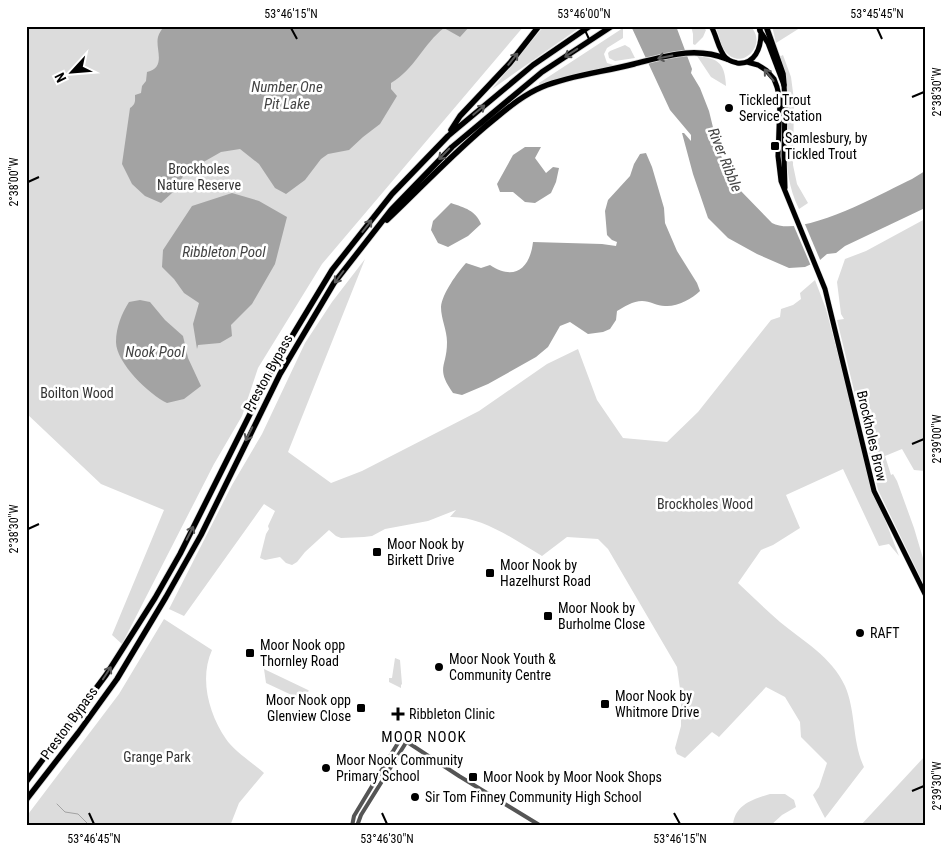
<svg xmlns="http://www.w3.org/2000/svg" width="951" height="852" viewBox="0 0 951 852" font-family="'Roboto Condensed',sans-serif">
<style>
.green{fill:#dcdcdc}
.water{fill:#a3a3a3}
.pier{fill:#fff}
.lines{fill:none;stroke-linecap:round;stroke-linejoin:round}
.stream{stroke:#a3a3a3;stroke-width:1}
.trunk-casing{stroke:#dbdbdb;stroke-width:6}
.motorway-casing{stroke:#dbdbdb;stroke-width:7}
.tertiary{stroke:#555;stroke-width:4}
.trunk{stroke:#000;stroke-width:5}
.motorway{stroke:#000;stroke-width:5.5}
.oneway{stroke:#595959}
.ticks{fill:none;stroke:#000;stroke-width:2}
.poi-dot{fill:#000;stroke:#fff;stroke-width:2}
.labels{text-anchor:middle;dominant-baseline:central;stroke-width:5;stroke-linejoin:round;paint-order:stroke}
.poi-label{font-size:14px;fill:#000;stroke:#fff;text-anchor:start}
.park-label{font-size:14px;fill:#333;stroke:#fff}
.street-label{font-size:14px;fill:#000;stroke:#fff}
.water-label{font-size:15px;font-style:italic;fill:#444;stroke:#fff}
.neighbourhood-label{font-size:15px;letter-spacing:1px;fill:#000;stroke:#fff}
.neatline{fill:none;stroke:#000;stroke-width:2}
.ticks-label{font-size:12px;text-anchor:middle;fill:#000}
</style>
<rect width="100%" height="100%" fill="#fff"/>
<path class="green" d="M 26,26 L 524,26 L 322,264 L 258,368 L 242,416 L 214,464 L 122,644 L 112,635 L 164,510 L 101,484 L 26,413 Z
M 544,26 L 582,26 L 492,89 Z
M 691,26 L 702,26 L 706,30 L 703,37 L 695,45 L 693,44 L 693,34 Z
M 717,26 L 750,26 C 769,43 742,73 725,51 C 720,45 720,36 716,29 Z
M 772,26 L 803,26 L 776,43 Z
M 623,28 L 623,38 L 607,48 L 604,54 L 607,63 L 617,66 L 540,86 L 539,83 Z
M 625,45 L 630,48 L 635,58 L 615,61 L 609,58 L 608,53 L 610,51 Z
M 783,55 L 791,77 L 794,100 L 793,165 L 797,184 L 808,203 L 799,209 C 781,172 788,141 787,103 C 787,88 782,72 779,57 Z
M 697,56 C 719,58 725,64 726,86 L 711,77 Z
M 925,219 L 925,471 L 914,470 L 902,449 L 885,456 L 891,475 L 893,474 L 897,481 L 914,528 L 925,565 L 925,587 L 878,490 L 837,320 L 844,319 L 841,314 L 837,282 L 845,259 L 866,251 Z
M 365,259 L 288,452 L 331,483 L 362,471 L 479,411 L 547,364 L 578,349 L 597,400 L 623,438 L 667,442 L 698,412 L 771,320 L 780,317 L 781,309 L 793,305 L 801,299 L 800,293 L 815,280 L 826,309 L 874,491 L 899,556 L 889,544 L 879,546 L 843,469 L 786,495 L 800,528 L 773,545 L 761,550 L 738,583 C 752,596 766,610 780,622 C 803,641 832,657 845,686 C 856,711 852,742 864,767 L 825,818 L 813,795 L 819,787 L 827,763 L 801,737 L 800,722 L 785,697 L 766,687 L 719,737 L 712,732 L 685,758 L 677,754 L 675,748 L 681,726 L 681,696 L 677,667 L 608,549 L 598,539 L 567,537 L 542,556 C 515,540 482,516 450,517 L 456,510 L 428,521 L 385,529 L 372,536 L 364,537 L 341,538 L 336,536 L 329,530 L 305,552 L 297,562 L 292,565 L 286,563 L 280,557 L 265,560 L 260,558 L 266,534 L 269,529 L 268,526 L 275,511 L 264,504 L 184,616 L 169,609 L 232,485 L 262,434 L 305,343 L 332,302 Z
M 164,619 L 212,650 C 199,679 209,714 226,739 C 233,750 254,764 264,773 L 239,803 L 230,826 L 26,826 L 26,817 L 119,694 Z
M 395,658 L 400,660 L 402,684 L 401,685 L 401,688 L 389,682 L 389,678 L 392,678 Z
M 264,669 L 308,690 L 309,691 L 298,698 L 266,683 Z
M 925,756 L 925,826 L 860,826 Z
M 770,794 L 785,794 L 794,800 L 796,807 L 782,815 L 770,826 L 733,826 C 734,805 753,799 770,794 Z"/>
<path class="water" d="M 164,26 L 470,26 L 460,37 L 444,28 C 423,44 415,69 391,83 L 391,89 L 397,96 L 380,124 L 363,137 L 349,150 L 328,154 L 321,159 L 305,180 L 286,194 L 275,188 L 259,164 L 240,149 L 221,152 L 186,172 L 172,193 L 161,203 L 145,196 L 132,184 L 122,164 L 130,108 C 136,104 135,101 135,95 L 141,93 L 142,86 L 146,81 L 147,72 C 167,67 155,49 158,37 C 159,33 162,29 164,26 Z
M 631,26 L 676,26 L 692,69 L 691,73 L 700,88 L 709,111 L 719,152 L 738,188 L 772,223 C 802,239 882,193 912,179 L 925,171 L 925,208 L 845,246 L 836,253 L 827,254 L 820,260 L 805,267 L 789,268 L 757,254 L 728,238 L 708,218 L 693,174 L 682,133 L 684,133 L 691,141 L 691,135 L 670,110 Z
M 525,147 L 541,147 L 535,158 L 546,173 L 553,167 L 559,168 L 556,182 L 551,193 L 535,203 L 525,202 L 513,192 L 500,192 L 497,184 L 513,155 Z
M 646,153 L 652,167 L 664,208 L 665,223 L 677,251 L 697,283 L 700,291 C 692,299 677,307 665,306 C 657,306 650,301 642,301 C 633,301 624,307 617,311 L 616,320 L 610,329 L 603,332 L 588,334 L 570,322 L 560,326 L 548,347 L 536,357 L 488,384 L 462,395 L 453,393 C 435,367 447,368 447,342 C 447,330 441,319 441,307 C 442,294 457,273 466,263 L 481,268 L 490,265 C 514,281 530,269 533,242 L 602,244 L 616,246 L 617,242 L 612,240 L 607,235 L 605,211 L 608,200 L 630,176 L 634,164 L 640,154 Z
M 232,193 L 259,201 L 287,217 L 275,264 L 252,304 L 231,325 L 232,336 L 220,343 L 198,345 L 197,349 L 193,324 L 199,303 L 184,293 L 174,279 L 162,267 L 163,250 L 192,206 Z
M 451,203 C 465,208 475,210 481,224 L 468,236 L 448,247 L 438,243 L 431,230 L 433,221 Z
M 140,300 L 150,302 L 165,320 L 183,336 L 188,358 L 201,386 L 184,399 L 167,403 C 150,395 116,363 116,342 C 116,327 122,313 129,302 Z"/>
<path class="pier" d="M 804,222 L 821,262 L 811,266 L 793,224 Z"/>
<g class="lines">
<path class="stream" d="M 57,804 L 65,812 L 78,814 L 90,826"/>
<defs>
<path id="trunk" d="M 711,26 C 717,36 718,50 726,58 C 729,61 734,62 737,63 C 755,65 761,48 761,33
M 760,31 L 768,43 L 784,85 L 785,101 L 784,155 L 785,188
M 747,62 L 758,65 L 766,70 L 774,79 L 777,87 L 780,100 L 778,156 L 781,181 L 825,289 L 874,491 L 925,594"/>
<path id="motorway" d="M 759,26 L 760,30
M 766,26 L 783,74 L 784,85
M 451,130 L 460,116 L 510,63 L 539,26
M 387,220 C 422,187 455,151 492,121 C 508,108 523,95 542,87 C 571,75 604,72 634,64 C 666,56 695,46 727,59
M 26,782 L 106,675 L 155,598 L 180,554 L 274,366 L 332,270 L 392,194 L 448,136 L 533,65 L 590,26
M 26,800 L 78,733 L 117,679 L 166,597 L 201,535 L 280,374 L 334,283 L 391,210 L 452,147 L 542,72 L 612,26"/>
</defs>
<use href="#trunk" class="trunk-casing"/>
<use href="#motorway" class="motorway-casing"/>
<path class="tertiary" d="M 352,826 L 354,816 L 401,738 L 459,776 L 541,826
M 357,826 L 361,815 L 407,741"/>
<use href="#trunk" class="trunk"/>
<use href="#motorway" class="motorway"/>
</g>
<defs><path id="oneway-shaft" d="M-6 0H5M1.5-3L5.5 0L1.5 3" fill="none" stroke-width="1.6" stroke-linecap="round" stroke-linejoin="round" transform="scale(1.25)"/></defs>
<g class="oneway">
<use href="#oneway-shaft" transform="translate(571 53) rotate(147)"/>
<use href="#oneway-shaft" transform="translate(665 57) rotate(169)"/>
<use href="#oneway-shaft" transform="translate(513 59) rotate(-51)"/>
<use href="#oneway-shaft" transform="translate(769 75) rotate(-128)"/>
<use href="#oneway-shaft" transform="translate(479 110) rotate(-40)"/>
<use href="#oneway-shaft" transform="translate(444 154) rotate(134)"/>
<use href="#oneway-shaft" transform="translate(367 226) rotate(-52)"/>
<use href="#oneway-shaft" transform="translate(339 277) rotate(127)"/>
<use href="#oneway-shaft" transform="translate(249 434) rotate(116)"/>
<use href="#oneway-shaft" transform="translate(190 533) rotate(-63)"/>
<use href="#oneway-shaft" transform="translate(107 673) rotate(-57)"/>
</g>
<path class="ticks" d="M 291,28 L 297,39M 584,28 L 589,39M 877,28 L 882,39M 912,97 L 924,92M 28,182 L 39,177M 912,444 L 924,439M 28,529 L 39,524M 912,791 L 924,786M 89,813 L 94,824M 382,813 L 387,824M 674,813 L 680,824"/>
<g class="poi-dot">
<circle cx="729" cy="108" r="5"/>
<rect x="770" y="141" width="10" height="10" rx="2.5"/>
<rect x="372" y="547" width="10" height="10" rx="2.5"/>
<rect x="485" y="568" width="10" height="10" rx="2.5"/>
<rect x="543" y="611" width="10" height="10" rx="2.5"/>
<circle cx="860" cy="633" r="5"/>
<rect x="245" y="648" width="10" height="10" rx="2.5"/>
<circle cx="439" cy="667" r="5"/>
<rect x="600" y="699" width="10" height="10" rx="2.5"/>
<rect x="356" y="703" width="10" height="10" rx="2.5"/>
<path d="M395.5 706.5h5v5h5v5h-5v5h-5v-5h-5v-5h5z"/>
<circle cx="326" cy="768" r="5"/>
<rect x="468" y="772" width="10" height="10" rx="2.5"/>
<circle cx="415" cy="797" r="5"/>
</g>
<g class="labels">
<g class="poi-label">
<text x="739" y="100">Tickled Trout<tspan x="739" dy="16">Service Station</tspan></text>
<text x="785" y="138">Samlesbury, by<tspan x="785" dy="16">Tickled Trout</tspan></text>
<text x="387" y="544">Moor Nook by<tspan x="387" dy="16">Birkett Drive</tspan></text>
<text x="500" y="565">Moor Nook by<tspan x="500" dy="16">Hazelhurst Road</tspan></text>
<text x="558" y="608">Moor Nook by<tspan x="558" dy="16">Burholme Close</tspan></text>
<text x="870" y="633">RAFT</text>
<text x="260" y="645">Moor Nook opp<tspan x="260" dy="16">Thornley Road</tspan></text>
<text x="449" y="659">Moor Nook Youth &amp;<tspan x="449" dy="16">Community Centre</tspan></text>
<text x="615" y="696">Moor Nook by<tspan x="615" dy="16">Whitmore Drive</tspan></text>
<text x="351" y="700" text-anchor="end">Moor Nook opp<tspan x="351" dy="16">Glenview Close</tspan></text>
<text x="409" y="714">Ribbleton Clinic</text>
<text x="336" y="760">Moor Nook Community<tspan x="336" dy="16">Primary School</tspan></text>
<text x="483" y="777">Moor Nook by Moor Nook Shops</text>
<text x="425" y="797">Sir Tom Finney Community High School</text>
</g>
<g class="park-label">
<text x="199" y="169">Brockholes<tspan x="199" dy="16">Nature Reserve</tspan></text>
<text x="77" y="393">Boilton Wood</text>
<text x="705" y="504">Brockholes Wood</text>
<text x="157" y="757">Grange Park</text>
</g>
<g class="street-label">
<text transform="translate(268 373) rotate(-61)">Preston Bypass</text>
<text transform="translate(872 436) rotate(77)">Brockholes Brow</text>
<text transform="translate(69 723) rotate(-54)">Preston Bypass</text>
</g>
<g class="water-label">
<text x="287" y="87">Number One<tspan x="287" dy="17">Pit Lake</tspan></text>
<text transform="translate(725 160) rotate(68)">River Ribble</text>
<text x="224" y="252">Ribbleton Pool</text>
<text x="155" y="352">Nook Pool</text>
</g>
<g class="neighbourhood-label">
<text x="424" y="737">MOOR NOOK</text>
</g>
</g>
<rect width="951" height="852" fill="none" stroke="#ffffff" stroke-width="55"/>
<g transform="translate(72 72) rotate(244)" stroke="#ffffff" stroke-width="4" paint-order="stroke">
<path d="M0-4L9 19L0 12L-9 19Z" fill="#000000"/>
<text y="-8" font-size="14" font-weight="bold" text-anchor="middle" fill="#000000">N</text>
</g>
<rect x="28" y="28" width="896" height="796" class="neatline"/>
<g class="ticks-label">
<text x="291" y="18">53°46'15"N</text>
<text x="584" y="18">53°46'00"N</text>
<text x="877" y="18">53°45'45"N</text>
<text transform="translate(937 92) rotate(-90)" y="4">2°38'30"W</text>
<text transform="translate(14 182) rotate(-90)" y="4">2°38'00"W</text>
<text transform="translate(937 439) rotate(-90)" y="4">2°39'00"W</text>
<text transform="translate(14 529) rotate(-90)" y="4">2°38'30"W</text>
<text transform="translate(937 786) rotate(-90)" y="4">2°39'30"W</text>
<text x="94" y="843">53°46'45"N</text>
<text x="387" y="843">53°46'30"N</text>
<text x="680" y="843">53°46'15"N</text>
</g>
</svg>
